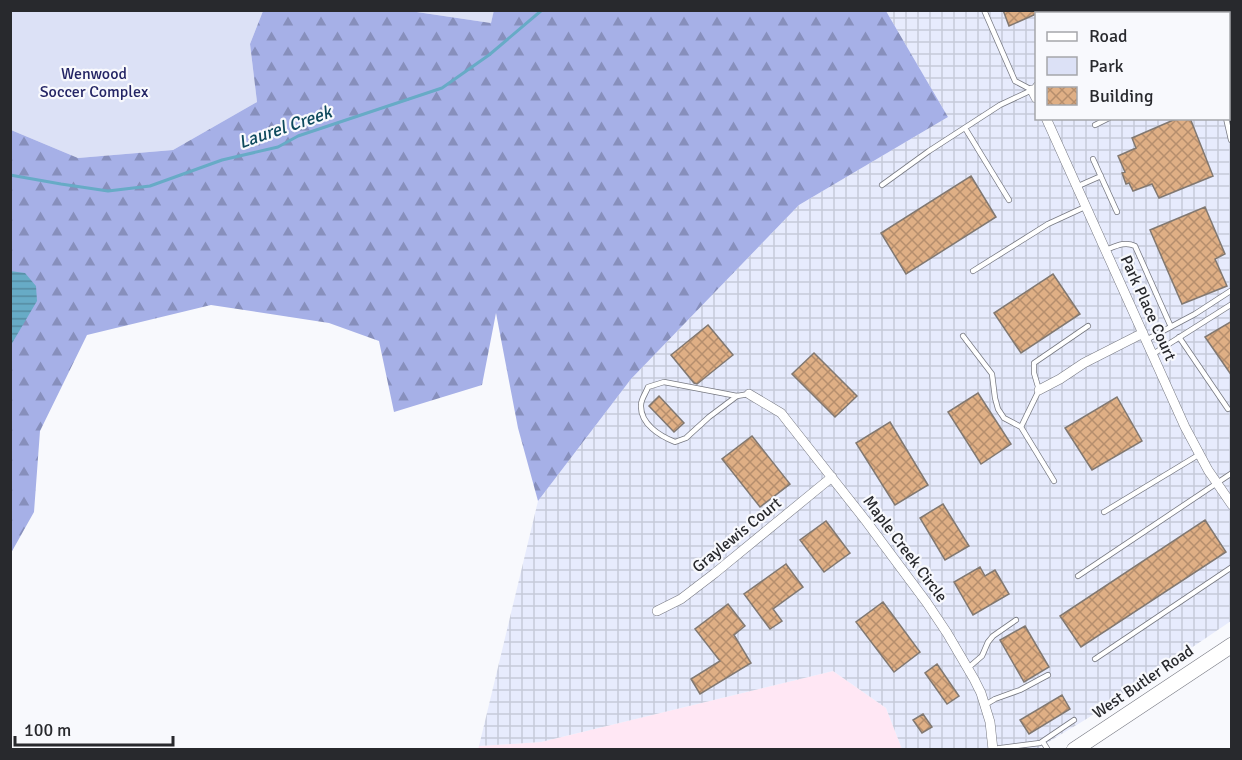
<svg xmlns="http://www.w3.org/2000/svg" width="1242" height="760" viewBox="0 0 1242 760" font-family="Signika,sans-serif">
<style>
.commercial{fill:#ffe7f4}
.industrial{fill:url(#industrial-grid)}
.green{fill:#dce1f6}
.forest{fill:url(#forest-firs)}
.water{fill:url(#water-rules)}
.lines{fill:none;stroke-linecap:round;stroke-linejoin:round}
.stream{stroke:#67abc6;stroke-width:3}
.building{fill:url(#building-cross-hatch);stroke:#817871;stroke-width:1.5}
.service-casing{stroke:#777982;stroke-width:6}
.minor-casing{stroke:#777982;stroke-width:10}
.primary-casing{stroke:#777982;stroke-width:16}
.service{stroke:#fff;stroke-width:4.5}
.minor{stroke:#fff;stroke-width:9}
.primary{stroke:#fff;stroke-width:15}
.labels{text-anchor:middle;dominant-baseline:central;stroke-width:4.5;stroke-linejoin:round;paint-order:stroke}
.park-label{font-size:16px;fill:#242565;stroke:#f8f9fd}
.street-label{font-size:16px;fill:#28292d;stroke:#f8f9fd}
.water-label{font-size:18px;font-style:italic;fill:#0d495c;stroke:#f8f9fd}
</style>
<defs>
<pattern id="industrial-grid" width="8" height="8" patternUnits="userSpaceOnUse" patternTransform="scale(1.5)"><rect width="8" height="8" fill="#e7ebfd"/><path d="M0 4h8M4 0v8" fill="none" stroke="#c6cad9"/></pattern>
<pattern id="forest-firs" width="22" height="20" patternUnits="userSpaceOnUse" patternTransform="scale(1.5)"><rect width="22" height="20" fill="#a6b0e7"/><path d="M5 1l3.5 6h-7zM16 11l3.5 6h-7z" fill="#878fbc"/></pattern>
<pattern id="water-rules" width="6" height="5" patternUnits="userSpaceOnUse" patternTransform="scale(1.5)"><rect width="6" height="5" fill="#67abc6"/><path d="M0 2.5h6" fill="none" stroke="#558ba1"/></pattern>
<pattern id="building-cross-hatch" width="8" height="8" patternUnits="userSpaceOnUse" patternTransform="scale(1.5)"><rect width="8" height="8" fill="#dfaf85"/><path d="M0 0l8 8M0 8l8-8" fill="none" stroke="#b58e6d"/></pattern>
</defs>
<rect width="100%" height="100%" fill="#f8f9fd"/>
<path class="commercial" d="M 833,671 L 886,708 L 902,749 L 478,750 L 479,746 L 541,742 Z"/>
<path class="industrial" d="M 886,11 L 1210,11 L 1211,13 L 1036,14 L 1036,118 L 1228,118 L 1229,49 L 1231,55 L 1231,621 L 1088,718 L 1037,749 L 902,749 L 886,708 L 833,671 L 541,742 L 479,746 L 538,501 L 631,379 L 799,205 L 948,117 Z"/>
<path class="green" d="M 10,11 L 263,11 L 250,44 L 257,102 L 173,150 L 78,158 L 11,130 Z
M 410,11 L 494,11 L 491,23 Z"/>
<path class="forest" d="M 494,10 L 886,11 L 948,117 L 799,205 L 631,379 L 538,501 L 518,428 L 496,313 L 482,385 L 394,412 L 379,341 L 329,323 L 211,305 L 87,335 L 40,431 L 34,512 L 11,553 L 11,130 L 78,158 L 173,150 L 257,102 L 250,44 L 263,11 L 410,11 L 491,23 Z"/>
<path class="water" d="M 10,271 L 25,273 L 36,286 L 37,301 L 11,345 Z"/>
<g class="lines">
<path class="stream" d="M 10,175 L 61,184 L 108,191 L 150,186 L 222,160 L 278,147 L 298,136 L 442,88 L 489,55 L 542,10"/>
</g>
<path class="building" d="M 1003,10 L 1045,10 L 1009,26 Z
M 1178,118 L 1190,118 L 1213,176 L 1159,198 L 1152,184 L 1133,191 L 1129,183 L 1126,184 L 1122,173 L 1125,172 L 1118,156 L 1136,148 L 1132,138 Z
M 971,176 L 996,217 L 906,274 L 881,233 Z
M 1205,207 L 1225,254 L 1215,259 L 1227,286 L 1182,304 L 1150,230 Z
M 1053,274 L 1080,314 L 1021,353 L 994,313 Z
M 1232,321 L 1232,376 L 1205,337 Z
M 708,325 L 733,355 L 697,384 L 694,383 L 671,355 Z
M 814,353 L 857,396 L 835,417 L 792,374 Z
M 978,393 L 1011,444 L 981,464 L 948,412 Z
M 659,396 L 684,423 L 674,432 L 649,406 Z
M 1117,397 L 1142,441 L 1092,470 L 1065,428 Z
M 890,422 L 928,485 L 895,505 L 856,443 Z
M 752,436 L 790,484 L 760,507 L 722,459 Z
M 943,504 L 969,546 L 945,560 L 920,518 Z
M 1205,520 L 1226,552 L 1081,647 L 1060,616 Z
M 826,521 L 850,553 L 824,572 L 800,540 Z
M 786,564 L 803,587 L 773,609 L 782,621 L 770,629 L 744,594 Z
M 980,567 L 985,576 L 995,570 L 1009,594 L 973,615 L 954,582 Z
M 883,602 L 920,652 L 894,672 L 856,622 Z
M 728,604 L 745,626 L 734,635 L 751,663 L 700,694 L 691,679 L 720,661 L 695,629 Z
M 1025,626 L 1049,667 L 1024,682 L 1000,640 Z
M 937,664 L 959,696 L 947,704 L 925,673 Z
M 1062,695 L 1070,709 L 1029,734 L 1020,720 Z
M 923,714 L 932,727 L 922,733 L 913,720 Z"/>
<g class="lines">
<defs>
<path id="service" d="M 984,10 L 1015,81 L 1032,90
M 1085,14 L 1086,10
M 1226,118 L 1231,140
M 1095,125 L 1109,118
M 965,128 L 1009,200
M 1093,159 L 1117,212
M 882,185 L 929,151 L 1000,105 L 1032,90 L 1036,85
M 1076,187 L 1101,176
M 1106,250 C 1116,246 1125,241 1135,246 L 1171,327
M 973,271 L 1048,224 L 1085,207
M 963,336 L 992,374 L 995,398 L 998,409 L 1004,418 L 1021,427 L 1039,390 L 1034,373 L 1034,363 L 1088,326
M 1179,337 L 1228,409
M 1146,340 L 1195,314 L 1232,290
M 1153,354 L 1232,304
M 737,396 L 709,417 L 686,438 L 675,442 C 660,436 640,424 641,405 C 641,399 646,393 648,387 L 664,382 L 737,396 L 749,394
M 1021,427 L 1054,481
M 1104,512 L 1200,454
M 1078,576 L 1232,473
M 1095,659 L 1232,567
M 968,668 L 982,656 L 988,642 L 993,636 L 1016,620
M 985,705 L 995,699 L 1020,690 L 1048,675
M 1043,742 L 1048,750
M 993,749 L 1040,743 L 1074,720"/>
<path id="minor" d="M 1032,90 L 1036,98
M 1046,118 L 1185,427 L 1208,470 L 1232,505
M 1039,390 L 1060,379 L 1084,363 L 1143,333
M 749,394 L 781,413 L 866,521 L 927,603 L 947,633 L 974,679 L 981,693 L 990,722 L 993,750
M 657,611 L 681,599 L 715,573 L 832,477"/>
<path id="primary" d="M 1074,750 L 1232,645"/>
</defs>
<use href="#service" class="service-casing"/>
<use href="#minor" class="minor-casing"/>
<use href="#primary" class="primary-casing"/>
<use href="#service" class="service"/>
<use href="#minor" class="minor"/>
<use href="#primary" class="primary"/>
</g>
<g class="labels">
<g class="park-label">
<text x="94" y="74">Wenwood<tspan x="94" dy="18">Soccer Complex</tspan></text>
</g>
<g class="street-label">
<text transform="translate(1148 308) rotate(66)">Park Place Court</text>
<text transform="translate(737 535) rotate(-39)">Graylewis Court</text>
<text transform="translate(905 549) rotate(53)">Maple Creek Circle</text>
<text transform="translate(1143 682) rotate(-34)">West Butler Road</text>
</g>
<g class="water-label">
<text transform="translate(285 127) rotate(-19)">Laurel Creek</text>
</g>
</g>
<rect width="1242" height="760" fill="none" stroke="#28292d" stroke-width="24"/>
<rect x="1035" y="12" width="195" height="108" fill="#f8f9fd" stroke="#a5a6aa" stroke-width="1.5"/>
<rect x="1047" y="32" width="30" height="9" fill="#ffffff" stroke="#a5a6aa" stroke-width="1.5"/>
<text x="1089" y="42" font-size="18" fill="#28292d">Road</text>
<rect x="1047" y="57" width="30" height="18" fill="#dce1f6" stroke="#a5a6aa" stroke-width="1.5"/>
<text x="1089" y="72" font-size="18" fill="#28292d">Park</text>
<rect x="1047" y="87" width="30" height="18" fill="url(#building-cross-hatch)" stroke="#a5a6aa" stroke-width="1.5"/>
<text x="1089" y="102" font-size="18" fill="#28292d">Building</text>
<path d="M15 736v9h158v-9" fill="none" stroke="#28292d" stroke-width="3"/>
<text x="24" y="736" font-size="18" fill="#28292d" stroke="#f8f9fd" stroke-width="4.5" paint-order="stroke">100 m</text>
</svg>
